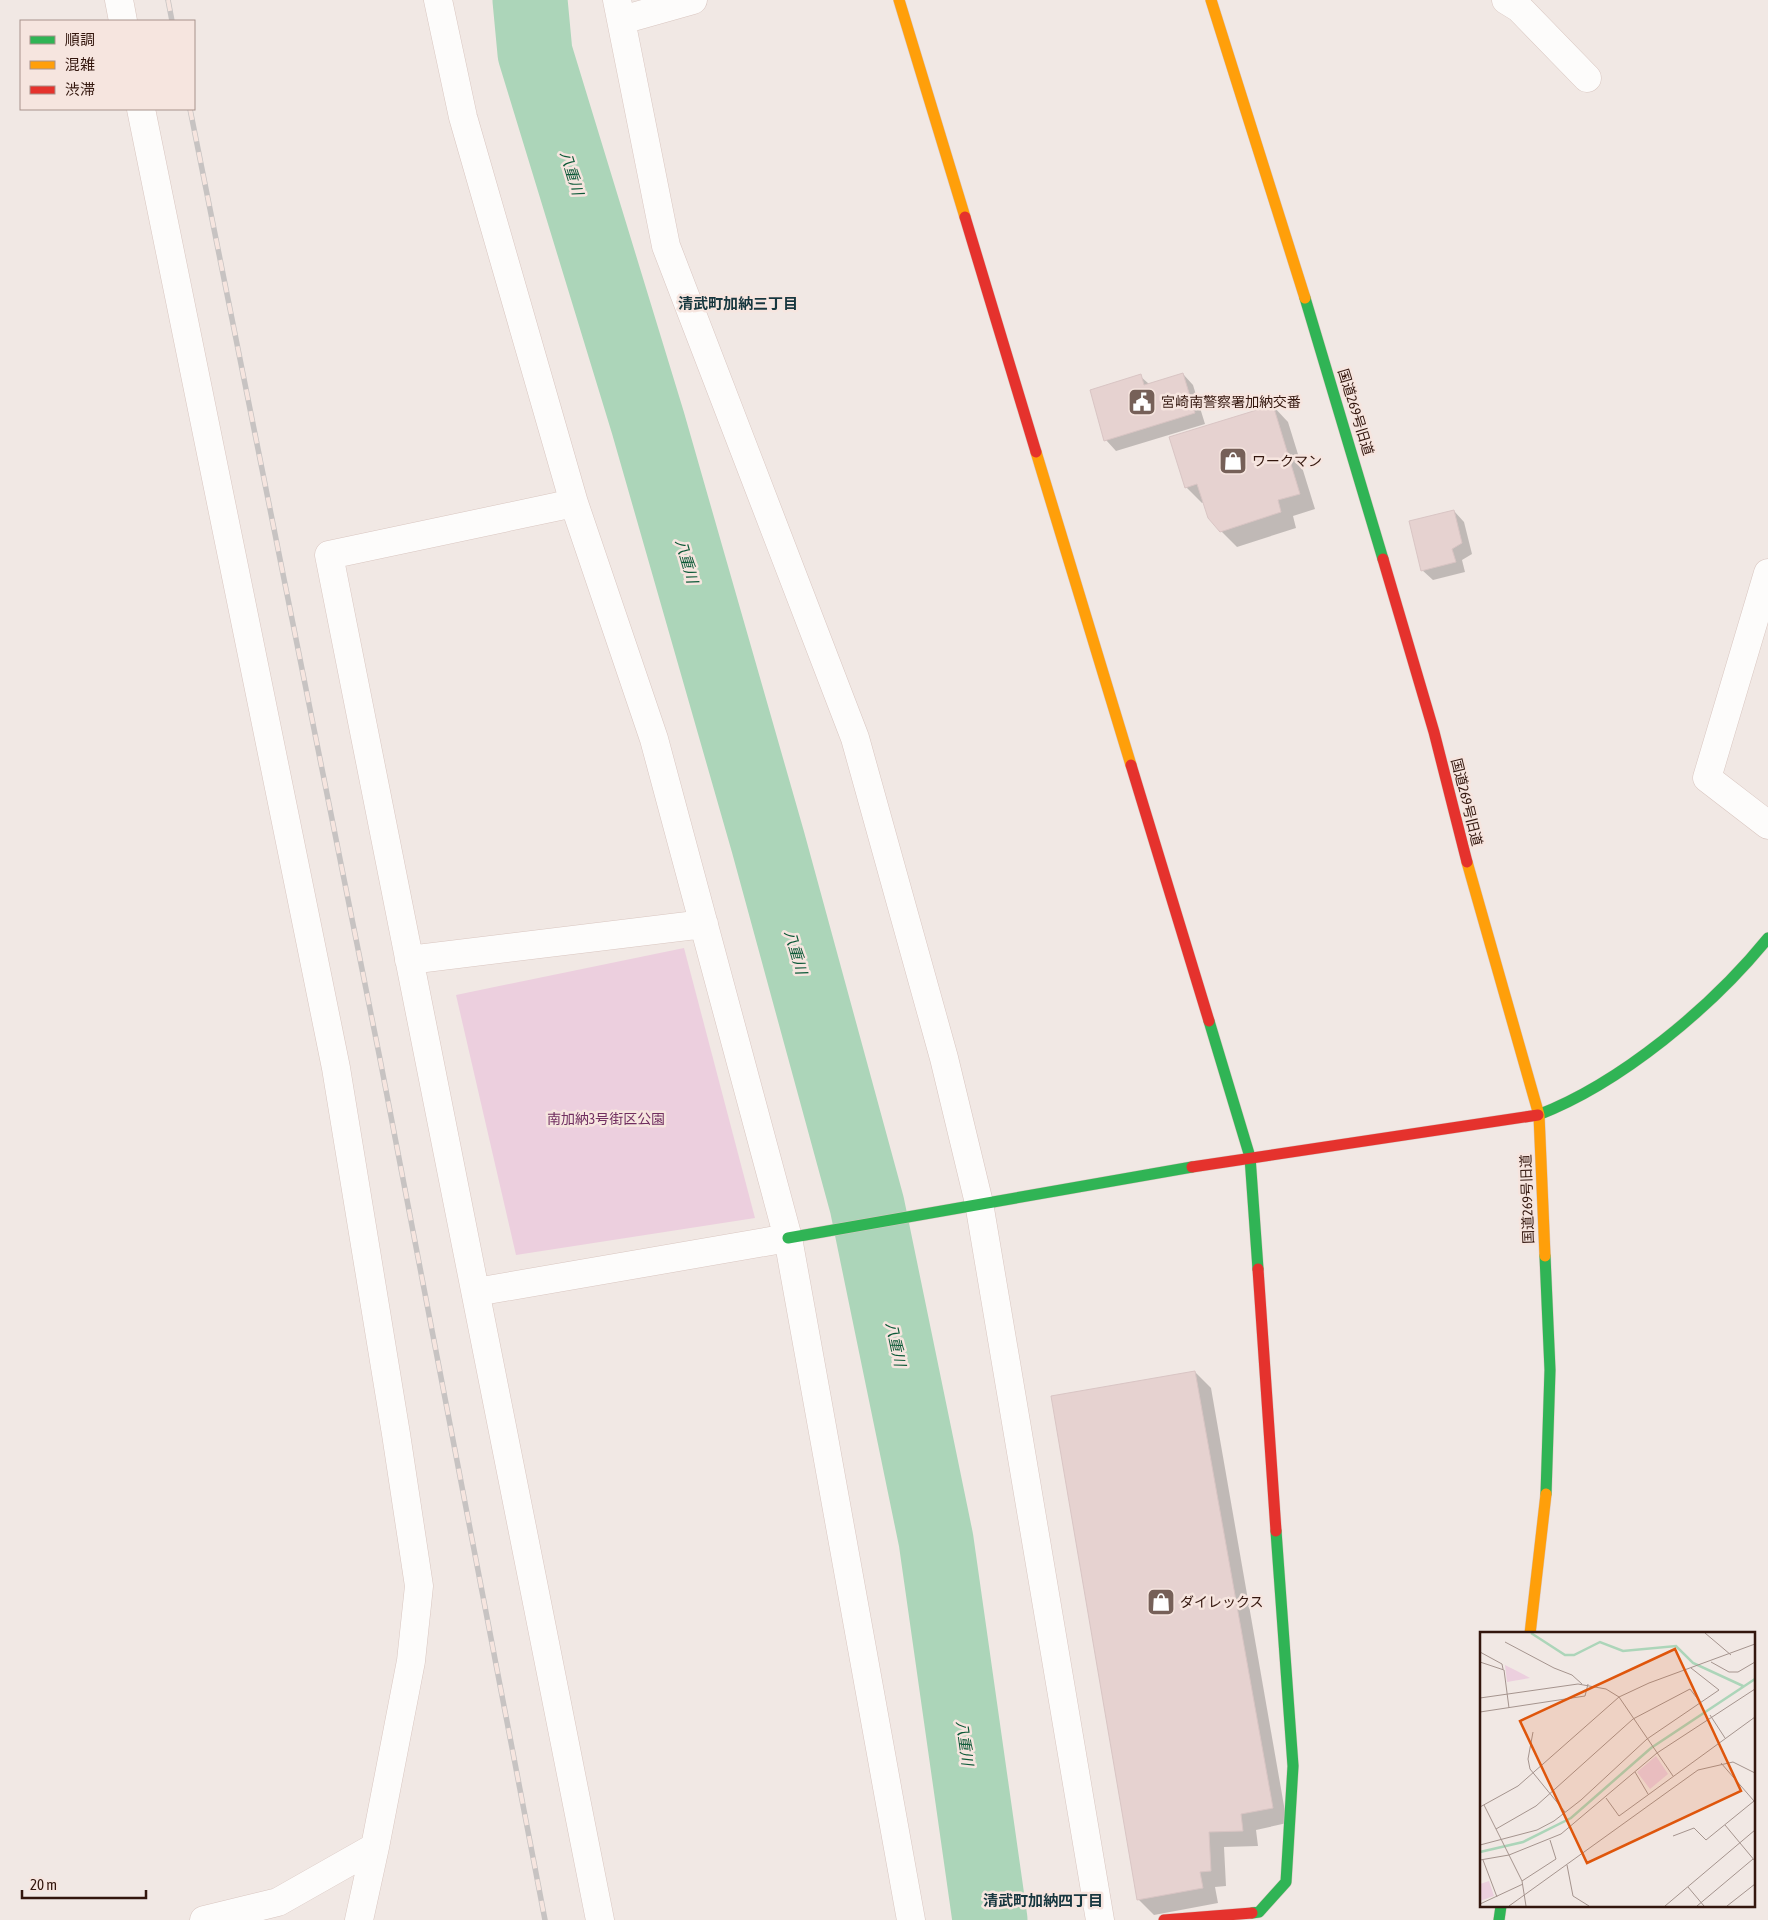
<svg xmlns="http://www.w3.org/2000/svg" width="1768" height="1920" viewBox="0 0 1768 1920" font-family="'Asap Condensed','Noto Sans JP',sans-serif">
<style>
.green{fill:#eccfde}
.shadow{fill:#0003}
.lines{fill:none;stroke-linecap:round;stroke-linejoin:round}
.river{stroke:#acd5b9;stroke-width:75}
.building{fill:#e6d2d0;stroke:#d9c5c4}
.street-casing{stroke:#d9c6c0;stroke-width:29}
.fast-casing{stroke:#d9c6c0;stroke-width:12}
.slow-casing{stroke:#d9c6c0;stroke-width:12}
.jam-casing{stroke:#d9c6c0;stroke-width:12}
.street{stroke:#fdfcfb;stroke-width:28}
.fast{stroke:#30b455;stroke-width:11}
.slow{stroke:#ff9f0a;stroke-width:11}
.jam{stroke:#e5322d;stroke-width:11}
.rail-casing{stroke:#c7c3c2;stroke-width:5.5}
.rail{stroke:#f6e5df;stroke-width:4;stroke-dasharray:11;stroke-linecap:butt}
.labels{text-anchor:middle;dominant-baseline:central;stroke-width:5;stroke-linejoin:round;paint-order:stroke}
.poi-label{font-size:14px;fill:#33160d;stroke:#f6e5df;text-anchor:start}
.street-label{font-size:14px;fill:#33160d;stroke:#f6e5df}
.park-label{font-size:14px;fill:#702e60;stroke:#f6e5df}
.water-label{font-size:15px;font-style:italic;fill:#0d5a38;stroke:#f6e5df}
.neighbourhood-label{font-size:15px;font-weight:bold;fill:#17373f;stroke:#f6e5df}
.inset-river{fill:none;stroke:#acd5b9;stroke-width:2.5}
.inset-road{fill:none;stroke:#a5948e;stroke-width:1}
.view{fill:#df560c;fill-opacity:0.15;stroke:#df560c;stroke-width:2.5}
.inset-edge{fill:none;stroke:#33160d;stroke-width:2.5}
</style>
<rect width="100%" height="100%" fill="#f1e8e4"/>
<path class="green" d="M 684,948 L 755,1218 L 516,1255 L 456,995 Z"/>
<path class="shadow" d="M 1183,374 L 1193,385 L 1205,424 L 1116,451 L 1106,440 L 1140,376 L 1149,384 Z
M 1273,406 L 1288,422 L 1315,509 L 1293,516 L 1296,528 L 1237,547 L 1221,531 L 1204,502 L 1202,503 L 1186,487 Z
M 1454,511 L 1464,522 L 1472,554 L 1462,560 L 1465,572 L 1433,580 L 1422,570 Z
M 1195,1372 L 1211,1388 L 1287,1823 L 1256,1830 L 1258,1846 L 1224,1847 L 1226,1886 L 1215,1887 L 1218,1903 L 1154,1915 L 1138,1899 Z"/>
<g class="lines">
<path class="river" d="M 530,0 L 535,53 L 648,423 L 768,842 L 867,1205 L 936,1540 L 990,1920"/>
</g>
<path class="building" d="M 1183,373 L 1195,413 L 1104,441 L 1090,390 L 1141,374 L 1144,385 Z
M 1273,405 L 1300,494 L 1278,500 L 1281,512 L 1220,532 L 1208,518 L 1197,484 L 1185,488 L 1169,437 Z
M 1454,510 L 1462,543 L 1452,549 L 1456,562 L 1421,571 L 1409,521 Z
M 1195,1371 L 1273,1808 L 1241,1814 L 1243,1831 L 1209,1832 L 1211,1871 L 1200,1872 L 1203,1888 L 1137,1900 L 1051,1396 Z"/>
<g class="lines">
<defs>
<path id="street" d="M 119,0 L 123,21
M 438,0 L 463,117 L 574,503 L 654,739 L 788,1238 L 911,1920
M 617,0 L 666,246 L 855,738 L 944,1058 L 979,1203 L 1100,1920
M 1506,0 L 1519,8 L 1587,78
M 622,20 L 693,0
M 141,109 L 336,1068 L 396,1434 L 419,1586 L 411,1661 L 375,1847 L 359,1920
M 574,503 L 329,555 L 600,1920
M 1768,573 L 1707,778 L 1768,825
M 409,960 L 704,924
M 476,1292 L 788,1238
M 204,1920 L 278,1902 L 375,1847"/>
<path id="fast" d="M 1305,298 L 1383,559
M 1209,1021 L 1250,1157 L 1258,1269
M 1538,1115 C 1621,1083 1712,1007 1768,938
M 788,1238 L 1192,1167
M 1545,1256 L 1550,1370 L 1546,1494
M 1252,1913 L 1259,1912 L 1286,1882 L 1293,1766 L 1276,1531
M 1499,1920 L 1501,1906"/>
<path id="slow" d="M 899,0 L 965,217
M 1211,0 L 1305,298
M 1036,452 L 1131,765
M 1467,862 L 1539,1115 L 1545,1256
M 1530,1634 L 1546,1494"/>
<path id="jam" d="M 965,217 L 1036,452
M 1383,559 L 1434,732 L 1467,862
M 1131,765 L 1209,1021
M 1192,1167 L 1538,1115
M 1258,1269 L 1276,1531
M 1164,1920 L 1252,1913"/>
</defs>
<use href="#street" class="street-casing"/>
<use href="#fast" class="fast-casing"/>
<use href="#slow" class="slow-casing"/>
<use href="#jam" class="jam-casing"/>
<use href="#street" class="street"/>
<use href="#fast" class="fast"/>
<use href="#slow" class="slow"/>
<use href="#jam" class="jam"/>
<defs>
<path id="rail" d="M 168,0 L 172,21
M 190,109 L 380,1059 L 545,1920"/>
</defs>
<use href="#rail" class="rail-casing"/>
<use href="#rail" class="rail"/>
</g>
<defs>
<symbol id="civic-square" viewBox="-11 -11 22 22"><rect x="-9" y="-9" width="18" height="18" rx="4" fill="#766058" stroke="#f6e5df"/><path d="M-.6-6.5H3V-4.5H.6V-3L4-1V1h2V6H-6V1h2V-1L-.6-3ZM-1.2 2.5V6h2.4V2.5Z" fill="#fff"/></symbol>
<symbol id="shop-square" viewBox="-11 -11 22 22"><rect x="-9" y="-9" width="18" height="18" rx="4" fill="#766058" stroke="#f6e5df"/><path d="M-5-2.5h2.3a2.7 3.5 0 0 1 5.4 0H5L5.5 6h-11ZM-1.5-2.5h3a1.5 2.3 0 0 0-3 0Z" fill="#fff"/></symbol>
</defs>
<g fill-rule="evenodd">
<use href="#civic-square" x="1126" y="386" width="32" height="32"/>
<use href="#shop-square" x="1217" y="445" width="32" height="32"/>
<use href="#shop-square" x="1145" y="1586" width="32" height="32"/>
</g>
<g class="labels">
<g class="poi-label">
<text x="1161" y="402">宮崎南警察署加納交番</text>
<text x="1252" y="461">ワークマン</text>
<text x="1180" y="1602">ダイレックス</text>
</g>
<g class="street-label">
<text transform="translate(1356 412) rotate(73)">国道269号旧道</text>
<text transform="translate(1467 802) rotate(76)">国道269号旧道</text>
<text transform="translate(1527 1199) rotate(-92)">国道269号旧道</text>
</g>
<g class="park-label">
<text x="606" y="1119">南加納3号街区公園</text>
</g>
<g class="water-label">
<text transform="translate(572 173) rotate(73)">八重川</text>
<text transform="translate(687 561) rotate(74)">八重川</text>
<text transform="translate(796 952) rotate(74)">八重川</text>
<text transform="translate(896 1344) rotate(78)">八重川</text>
<text transform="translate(965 1743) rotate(82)">八重川</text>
</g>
<g class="neighbourhood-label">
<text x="738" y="303">清武町加納三丁目</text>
<text x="1043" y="1900">清武町加納四丁目</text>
</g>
</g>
<g transform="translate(1480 1632)">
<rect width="275" height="275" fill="#f1e8e4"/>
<path d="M 25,33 L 35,38 L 50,46 L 27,50 ZM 176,124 L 188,142 L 170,157 L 157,140 ZM 9,249 L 14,264 L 0,269 L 0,252 Z" fill="#eccfde"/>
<path class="inset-river" d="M 51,1 L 85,23 L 94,23 L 120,10 L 143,19 L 196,14 L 213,31 L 263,54M 0,220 L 43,210 L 91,186 L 171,116 L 275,47"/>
<path class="inset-road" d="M 225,1 L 251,23M 25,10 L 74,36 L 92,43 L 102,52M 0,20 L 22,32 L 23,37M 0,30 L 24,38 L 29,76M 231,30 L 249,40 L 258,40 L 275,30M 0,66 L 98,52 L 126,57 L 139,65 L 193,144M 0,80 L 105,64 L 108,52M 230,83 L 245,106M 53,100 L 48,127 L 50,137 L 85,180M 155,140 L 168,162M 126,166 L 139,184 L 275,85M 4,173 L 42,249 L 46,274M 0,175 L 38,154 L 139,65 L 169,51 L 275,12M 245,193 L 275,229M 16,197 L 56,174 L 153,87 L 210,57 L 220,70M 193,204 L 214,196 L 226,208 L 274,169 L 241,131M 0,213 L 57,198 L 74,189 L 101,168 L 167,107 L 239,58 L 211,36M 0,228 L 29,223 L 81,202 L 177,121 L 275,57M 3,228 L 17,265M 87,233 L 93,264 L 109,274M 42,249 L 76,227 L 70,208M 208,255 L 224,274M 0,272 L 43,252M 29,274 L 218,138 L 253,130 L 275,141M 185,274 L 275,198M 217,274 L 273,227M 247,274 L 275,252"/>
<path class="view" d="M 195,17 L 261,159 L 107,231 L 40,89 Z"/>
<rect width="275" height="275" class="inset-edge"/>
</g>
<rect x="20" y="20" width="175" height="90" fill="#f6e5df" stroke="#a8928b"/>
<rect x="30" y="36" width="25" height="8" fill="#30b455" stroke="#a8928b"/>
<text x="65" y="45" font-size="15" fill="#33160d">順調</text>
<rect x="30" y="61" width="25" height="8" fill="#ff9f0a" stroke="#a8928b"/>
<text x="65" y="70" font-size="15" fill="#33160d">混雑</text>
<rect x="30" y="86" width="25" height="8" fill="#e5322d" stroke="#a8928b"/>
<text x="65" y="95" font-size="15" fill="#33160d">渋滞</text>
<path d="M22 1890v8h124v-8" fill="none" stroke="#33160d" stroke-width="2.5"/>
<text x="30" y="1890" font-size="15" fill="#33160d" stroke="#f6e5df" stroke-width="4" paint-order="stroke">20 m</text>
</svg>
